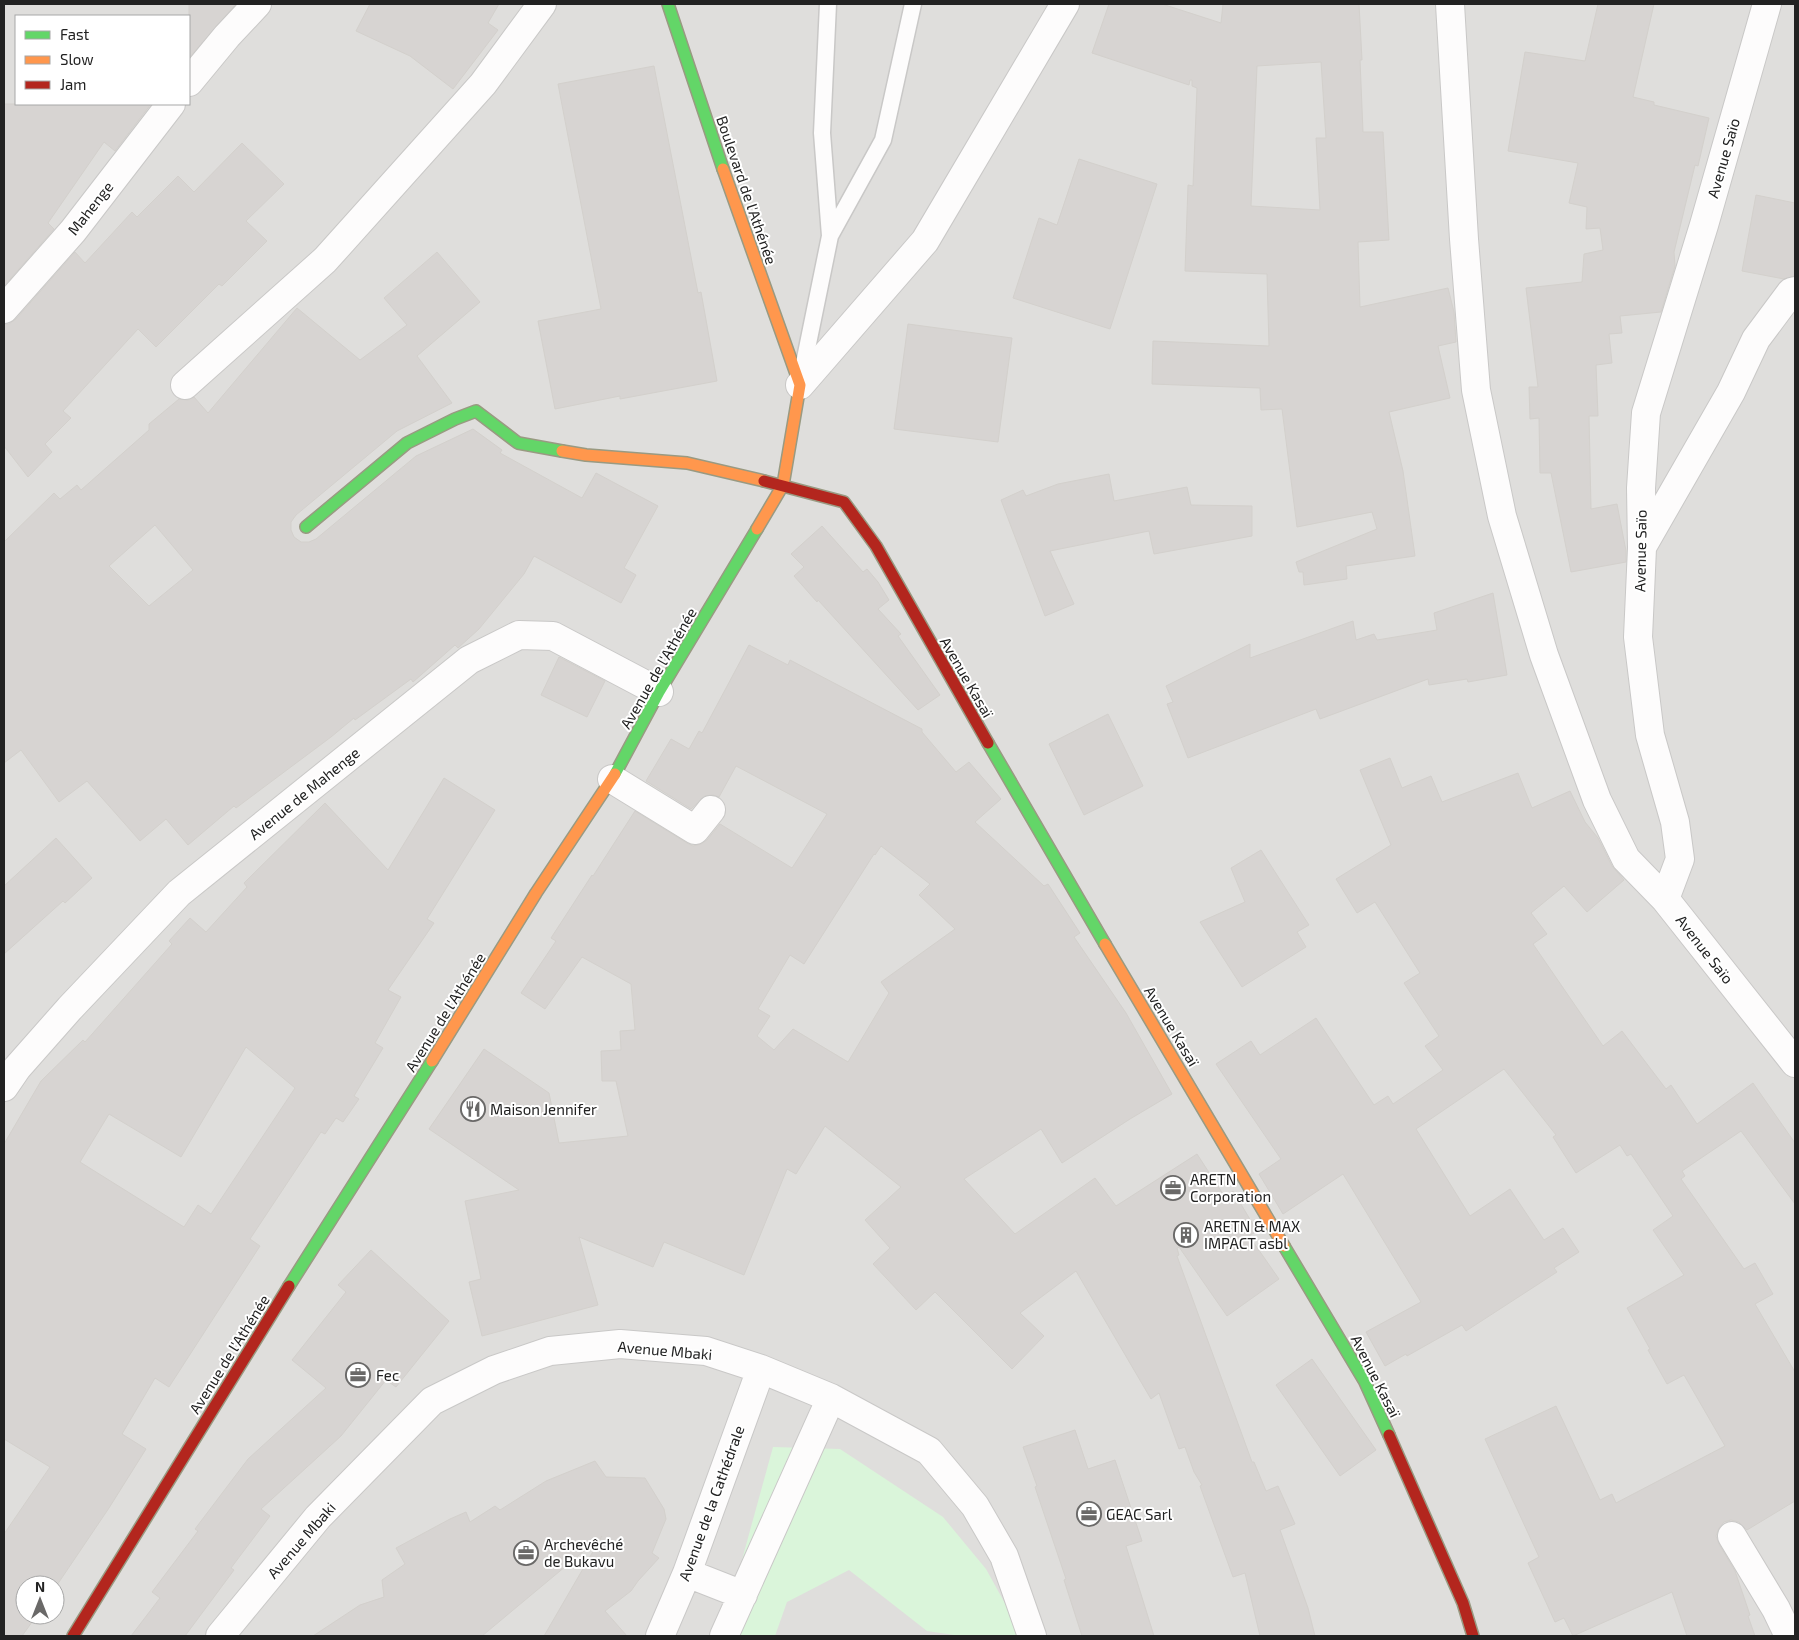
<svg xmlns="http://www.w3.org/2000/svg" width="1799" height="1640" viewBox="0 0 1799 1640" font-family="'Exo 2',sans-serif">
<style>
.residential{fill:#dfdedc;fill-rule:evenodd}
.park{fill:#daf5da}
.building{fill:#d7d4d2;stroke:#d3d0cc;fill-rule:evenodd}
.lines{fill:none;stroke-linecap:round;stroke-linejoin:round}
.lane-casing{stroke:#c9c8c7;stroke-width:19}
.street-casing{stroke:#c9c8c7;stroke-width:30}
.fast-casing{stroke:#999a82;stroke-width:14}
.slow-casing{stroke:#999a82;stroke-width:14}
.jam-casing{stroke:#999a82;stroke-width:14}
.lane{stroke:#fdfcfc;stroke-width:16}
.street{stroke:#fdfcfc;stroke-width:28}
.fast{stroke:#63d668;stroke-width:11}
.slow{stroke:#ff974d;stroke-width:11}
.jam{stroke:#b3261e;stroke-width:11}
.labels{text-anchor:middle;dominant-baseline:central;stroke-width:4;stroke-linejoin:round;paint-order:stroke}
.street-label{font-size:15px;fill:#222;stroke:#fff}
.poi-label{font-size:15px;fill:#222;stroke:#fff;text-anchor:start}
</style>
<rect width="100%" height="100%" fill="#f0eeeb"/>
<path class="residential" d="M 4,4 L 1795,4 L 1795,1636 L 4,1636 ZM 16,16 L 189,16 L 189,104 L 16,104 ZM 25,1585 L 55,1585 L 55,1615 L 25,1615 Z"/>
<path class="park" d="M 773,1447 L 840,1449 L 943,1517 L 986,1569 L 1023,1636 L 961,1636 L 927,1631 L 849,1570 L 787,1602 L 775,1636 L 721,1636 Z"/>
<path class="building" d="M 189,4 L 236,4 L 189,58 Z
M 370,4 L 499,4 L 488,23 L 498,30 L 453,89 L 410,56 L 356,31 Z
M 1109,4 L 1162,4 L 1221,23 L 1223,4 L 1359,4 L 1362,60 L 1360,60 L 1363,132 L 1383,132 L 1389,240 L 1358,242 L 1360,307 L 1448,288 L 1454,312 L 1456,342 L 1438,346 L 1450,398 L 1389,412 L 1403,471 L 1415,556 L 1346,566 L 1347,579 L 1304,585 L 1303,572 L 1299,572 L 1296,562 L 1377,529 L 1372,512 L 1297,527 L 1282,409 L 1261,410 L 1260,388 L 1152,384 L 1153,341 L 1269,346 L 1267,274 L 1185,271 L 1188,185 L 1193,186 L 1197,88 L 1192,86 L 1192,80 L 1190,80 L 1189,85 L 1092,53 ZM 1321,62 L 1326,138 L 1316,138 L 1320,210 L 1251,206 L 1257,66 Z
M 1598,4 L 1654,4 L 1633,97 L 1654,102 L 1654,105 L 1709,118 L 1698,166 L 1695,165 L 1674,252 L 1675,266 L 1661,312 L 1620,316 L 1622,333 L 1609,334 L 1612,363 L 1596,365 L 1598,416 L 1589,416 L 1591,509 L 1617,504 L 1626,551 L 1626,562 L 1571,572 L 1551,473 L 1540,473 L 1539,418 L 1530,419 L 1529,387 L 1538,387 L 1526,288 L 1582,282 L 1584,254 L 1603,250 L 1600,228 L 1586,229 L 1587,207 L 1569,203 L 1578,163 L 1508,151 L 1525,52 L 1585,61 Z
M 654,66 L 698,293 L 701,292 L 717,381 L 620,399 L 620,396 L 555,409 L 538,321 L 601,309 L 558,84 Z
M 4,104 L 151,104 L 115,151 L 104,142 L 48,223 L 54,229 L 4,286 Z
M 242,143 L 284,184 L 246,221 L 267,241 L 222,286 L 219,284 L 156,347 L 138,329 L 63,411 L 71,418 L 45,444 L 52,452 L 28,477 L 4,446 L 4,324 L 9,324 L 16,319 L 75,252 L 85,263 L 132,212 L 137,217 L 178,176 L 194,192 Z
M 1079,159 L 1157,184 L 1110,329 L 1013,298 L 1039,218 L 1057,225 Z
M 1756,195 L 1795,203 L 1795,276 L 1784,279 L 1742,271 Z
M 437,252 L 480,302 L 417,356 L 452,403 L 397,431 L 296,515 L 291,522 L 291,530 L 294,537 L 301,542 L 309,542 L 316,539 L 416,456 L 473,429 L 502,450 L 500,453 L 582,498 L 596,473 L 658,506 L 624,568 L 636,575 L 621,603 L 534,556 L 524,574 L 479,629 L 458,648 L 455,645 L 413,682 L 411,679 L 355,720 L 354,718 L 331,737 L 236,808 L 234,806 L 188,845 L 166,819 L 140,841 L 87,781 L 59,802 L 21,750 L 4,763 L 4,542 L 54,493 L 60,499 L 77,485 L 81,490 L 149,430 L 149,424 L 179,399 L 188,400 L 194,397 L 208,413 L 297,308 L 360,360 L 407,325 L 384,298 ZM 155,525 L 193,570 L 149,606 L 109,566 Z
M 908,324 L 1012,338 L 998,442 L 894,429 Z
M 1109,474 L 1114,501 L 1187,487 L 1191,505 L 1252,506 L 1252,536 L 1154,554 L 1149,531 L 1050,551 L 1074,604 L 1045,616 L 1001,500 L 1023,490 L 1026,496 L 1058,484 Z
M 822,526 L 863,572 L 867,569 L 878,582 L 889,600 L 878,609 L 901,634 L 898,636 L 940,695 L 918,710 L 818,600 L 817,602 L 794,576 L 804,567 L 791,554 Z
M 1493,593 L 1507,675 L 1468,682 L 1467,679 L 1429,685 L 1428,679 L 1320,719 L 1316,709 L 1188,758 L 1167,704 L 1173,702 L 1166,686 L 1250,644 L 1250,658 L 1353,621 L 1356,640 L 1374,634 L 1377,640 L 1437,630 L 1434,613 Z
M 749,645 L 788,665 L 790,660 L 922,729 L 922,732 L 956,772 L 969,762 L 1001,799 L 975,822 L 1044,886 L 1048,884 L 1080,933 L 1074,937 L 1126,1013 L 1172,1094 L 1130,1119 L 1062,1163 L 1041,1129 L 964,1179 L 1015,1234 L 1095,1178 L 1116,1206 L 1197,1154 L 1225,1197 L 1233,1191 L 1257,1231 L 1249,1236 L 1279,1279 L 1227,1316 L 1179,1247 L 1177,1248 L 1179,1255 L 1177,1256 L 1252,1462 L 1254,1462 L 1266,1491 L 1278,1486 L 1295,1524 L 1280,1530 L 1308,1608 L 1315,1636 L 1260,1636 L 1245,1573 L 1233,1577 L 1200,1486 L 1202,1485 L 1194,1472 L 1185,1447 L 1179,1449 L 1159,1393 L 1151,1399 L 1076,1271 L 1020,1313 L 1044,1336 L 1012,1369 L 935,1292 L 916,1310 L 873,1264 L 890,1248 L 865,1220 L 901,1187 L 825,1126 L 796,1174 L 787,1169 L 744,1275 L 664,1242 L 653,1267 L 579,1237 L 598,1305 L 482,1336 L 469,1282 L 481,1279 L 465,1201 L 519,1190 L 429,1129 L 484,1049 L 549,1093 L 559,1143 L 628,1136 L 616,1081 L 602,1081 L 601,1051 L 621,1050 L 620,1031 L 635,1030 L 631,984 L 582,957 L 545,1009 L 521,993 L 556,941 L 551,938 L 592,875 L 593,876 L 635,811 L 687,843 L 693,846 L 701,844 L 707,840 L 720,824 L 792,868 L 827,814 L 736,766 L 719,797 L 713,795 L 705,796 L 691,809 L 646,781 L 671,739 L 689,749 L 699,731 L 702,733 ZM 881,846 L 930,884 L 919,895 L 955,929 L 881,982 L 889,993 L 848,1062 L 793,1029 L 774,1050 L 757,1036 L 770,1016 L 758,1009 L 790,955 L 804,964 L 874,854 L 875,855 Z
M 559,657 L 605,681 L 587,717 L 541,695 Z
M 1108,714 L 1143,786 L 1084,815 L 1049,744 Z
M 1390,758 L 1402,788 L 1431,776 L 1442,802 L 1518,773 L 1532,808 L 1570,791 L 1585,822 L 1598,838 L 1612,866 L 1624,880 L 1587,912 L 1564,886 L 1531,913 L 1547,934 L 1533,944 L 1603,1046 L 1622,1031 L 1666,1089 L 1671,1085 L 1697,1124 L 1753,1083 L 1795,1143 L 1795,1204 L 1741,1131 L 1682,1171 L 1685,1176 L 1681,1179 L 1744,1269 L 1755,1263 L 1773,1294 L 1755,1304 L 1795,1372 L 1795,1501 L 1747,1530 L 1739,1522 L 1731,1520 L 1724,1522 L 1719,1528 L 1716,1536 L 1719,1544 L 1735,1571 L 1750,1615 L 1748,1616 L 1755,1636 L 1687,1636 L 1672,1592 L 1573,1636 L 1564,1618 L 1555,1622 L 1528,1563 L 1539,1557 L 1485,1439 L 1556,1406 L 1600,1500 L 1612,1494 L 1616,1503 L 1725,1446 L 1684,1375 L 1667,1384 L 1648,1350 L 1650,1349 L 1627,1308 L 1684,1275 L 1653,1230 L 1673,1216 L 1631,1154 L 1627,1156 L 1620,1145 L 1576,1173 L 1553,1137 L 1556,1135 L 1504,1069 L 1416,1129 L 1470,1216 L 1510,1189 L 1544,1240 L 1563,1228 L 1579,1252 L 1554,1268 L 1557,1272 L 1466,1331 L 1462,1325 L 1407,1356 L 1406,1354 L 1385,1366 L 1366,1332 L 1421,1302 L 1343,1174 L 1283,1214 L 1259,1174 L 1281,1159 L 1216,1064 L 1251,1041 L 1260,1055 L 1316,1018 L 1374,1105 L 1388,1096 L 1393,1104 L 1443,1070 L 1425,1046 L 1439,1036 L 1404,983 L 1420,973 L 1375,902 L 1357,913 L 1336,879 L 1391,845 L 1360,770 Z
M 444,778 L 495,810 L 427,919 L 434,923 L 388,990 L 401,997 L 375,1043 L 383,1048 L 354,1096 L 359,1099 L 343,1122 L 336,1118 L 325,1134 L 321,1132 L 250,1239 L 260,1246 L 169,1387 L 155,1378 L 122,1434 L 146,1449 L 109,1508 L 55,1588 L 55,1585 L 25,1585 L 25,1615 L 37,1615 L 22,1636 L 4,1636 L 4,1534 L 50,1467 L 4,1439 L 4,1144 L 41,1081 L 83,1040 L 85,1042 L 172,944 L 169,941 L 190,918 L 206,932 L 247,887 L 244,883 L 325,803 L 388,870 ZM 246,1047 L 295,1088 L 211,1214 L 198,1205 L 184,1227 L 80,1162 L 109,1114 L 181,1157 Z
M 56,838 L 92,878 L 65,903 L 63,901 L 4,954 L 4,886 Z
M 1261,850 L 1309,925 L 1297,932 L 1306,947 L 1242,987 L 1200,922 L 1245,902 L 1231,868 Z
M 371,1250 L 449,1321 L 396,1387 L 386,1380 L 341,1436 L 261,1509 L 270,1516 L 231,1568 L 234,1570 L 185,1636 L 131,1636 L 160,1598 L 152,1592 L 198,1531 L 195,1529 L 248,1459 L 326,1388 L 292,1360 L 346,1292 L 338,1285 Z
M 1312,1359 L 1376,1450 L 1340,1476 L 1276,1385 Z
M 1075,1430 L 1088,1469 L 1115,1460 L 1142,1541 L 1126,1546 L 1154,1636 L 1082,1636 L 1064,1580 L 1066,1579 L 1035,1487 L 1037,1486 L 1023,1447 Z
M 595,1461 L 606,1477 L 645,1478 L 664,1509 L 666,1519 L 652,1553 L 659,1558 L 638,1581 L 631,1591 L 605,1611 L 627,1636 L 544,1636 L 602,1536 L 482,1636 L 313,1636 L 360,1605 L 384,1597 L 382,1580 L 405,1564 L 396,1548 L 450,1519 L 466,1512 L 470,1522 L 495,1506 L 500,1510 L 546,1481 Z"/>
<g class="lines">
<defs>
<path id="lane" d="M 830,236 L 883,140 L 913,4
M 801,378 L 830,236 L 822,133 L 828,4"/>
<path id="street" d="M 1450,4 L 1464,239 L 1476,390 L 1502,516 L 1544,655 L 1597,800 L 1626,859 L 1665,899 L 1795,1063
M 189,82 L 227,36 L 257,4
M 4,309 L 73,231 L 171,104
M 185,385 L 325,260 L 483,84 L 542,4
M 800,385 L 925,241 L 1065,4
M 1642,547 L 1731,392 L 1756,339 L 1791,292 L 1795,291
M 612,779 L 695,830 L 711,810
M 1665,899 L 1680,859 L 1675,822 L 1650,735 L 1638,637 L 1642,548 L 1641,488 L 1646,413 L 1704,225 L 1767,4
M 4,1087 L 17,1068 L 70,1008 L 179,893 L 469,660 L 519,635 L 553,636 L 659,692
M 1732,1536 L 1776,1609 L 1789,1636
M 687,1573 L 743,1595
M 220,1636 L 318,1517 L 432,1401 L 494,1370 L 550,1351 L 620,1344 L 706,1351 L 761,1369 L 831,1398 L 929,1451 L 975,1506 L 1004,1556 L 1032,1636
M 660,1636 L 687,1573 L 761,1369
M 724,1636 L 831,1398"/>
<path id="fast" d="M 668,4 L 723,169
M 306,527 L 407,443 L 455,419 L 476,411 L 518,443 L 562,451
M 988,743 L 1105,944
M 615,774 L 659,692 L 757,529
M 1284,1246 L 1365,1382 L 1389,1435
M 289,1286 L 432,1061"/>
<path id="slow" d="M 723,169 L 800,385 L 783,485 L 757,529
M 562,451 L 586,455 L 687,463 L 764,481
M 1105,944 L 1284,1246
M 432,1061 L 536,893 L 615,774"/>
<path id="jam" d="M 764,481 L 844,502 L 876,546 L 988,743
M 1389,1435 L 1463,1603 L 1473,1636
M 73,1636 L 289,1286"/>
</defs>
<use href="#lane" class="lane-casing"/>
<use href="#street" class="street-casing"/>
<use href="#fast" class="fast-casing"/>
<use href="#slow" class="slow-casing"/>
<use href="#jam" class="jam-casing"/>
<use href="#lane" class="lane"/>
<use href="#street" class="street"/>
<use href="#fast" class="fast"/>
<use href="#slow" class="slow"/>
<use href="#jam" class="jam"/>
</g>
<defs>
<symbol id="restaurant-ring" viewBox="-11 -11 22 22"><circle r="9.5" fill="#fff" stroke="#6a6968" stroke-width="1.5"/><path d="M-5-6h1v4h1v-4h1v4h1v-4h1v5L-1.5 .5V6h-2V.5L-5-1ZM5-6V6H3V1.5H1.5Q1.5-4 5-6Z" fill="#6a6968"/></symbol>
<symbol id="office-ring" viewBox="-11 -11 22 22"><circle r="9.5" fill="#fff" stroke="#6a6968" stroke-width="1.5"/><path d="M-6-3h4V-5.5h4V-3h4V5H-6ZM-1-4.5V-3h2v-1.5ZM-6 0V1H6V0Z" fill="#6a6968"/></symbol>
<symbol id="building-ring" viewBox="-11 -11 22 22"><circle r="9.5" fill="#fff" stroke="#6a6968" stroke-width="1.5"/><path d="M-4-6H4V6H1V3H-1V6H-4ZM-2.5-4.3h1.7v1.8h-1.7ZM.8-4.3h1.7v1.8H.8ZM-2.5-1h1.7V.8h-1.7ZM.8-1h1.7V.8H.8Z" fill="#6a6968"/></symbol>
</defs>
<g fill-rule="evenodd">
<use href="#restaurant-ring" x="459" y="1095" width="28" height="28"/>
<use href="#office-ring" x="1159" y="1174" width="28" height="28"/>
<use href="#building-ring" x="1172" y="1221" width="28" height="28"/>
<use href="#office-ring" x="344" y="1361" width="28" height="28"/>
<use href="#office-ring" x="1075" y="1500" width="28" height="28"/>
<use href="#office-ring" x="512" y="1539" width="28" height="28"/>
</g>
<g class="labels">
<g class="street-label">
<text transform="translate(1723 158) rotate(-74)">Avenue Saïo</text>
<text transform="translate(747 190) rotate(71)">Boulevard de l'Athénée</text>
<text transform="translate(90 208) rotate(-52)">Mahenge</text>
<text transform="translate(1640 551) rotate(-89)">Avenue Saïo</text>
<text transform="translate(658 668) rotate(-60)">Avenue de l'Athénée</text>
<text transform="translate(967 677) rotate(60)">Avenue Kasaï</text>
<text transform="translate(304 793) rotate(-39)">Avenue de Mahenge</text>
<text transform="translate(1705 949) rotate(52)">Avenue Saïo</text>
<text transform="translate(445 1012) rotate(-58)">Avenue de l'Athénée</text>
<text transform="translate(1172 1026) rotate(59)">Avenue Kasaï</text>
<text transform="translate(665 1350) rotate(5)">Avenue Mbaki</text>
<text transform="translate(229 1354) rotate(-58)">Avenue de l'Athénée</text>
<text transform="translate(1376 1376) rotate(63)">Avenue Kasaï</text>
<text transform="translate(711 1503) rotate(-70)">Avenue de la Cathédrale</text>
<text transform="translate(301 1540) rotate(-49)">Avenue Mbaki</text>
</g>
<g class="poi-label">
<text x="490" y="1109">Maison Jennifer</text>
<text x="1190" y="1179">ARETN<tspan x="1190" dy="17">Corporation</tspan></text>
<text x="1204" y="1226">ARETN &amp; MAX<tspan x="1204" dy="17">IMPACT asbl</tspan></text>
<text x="376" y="1375">Fec</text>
<text x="1106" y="1514">GEAC Sarl</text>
<text x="544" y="1544">Archevêché<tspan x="544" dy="17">de Bukavu</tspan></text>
</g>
</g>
<rect width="1799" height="1640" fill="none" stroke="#222222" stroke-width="10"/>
<rect x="15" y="15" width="175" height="90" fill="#ffffff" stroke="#a7a7a7"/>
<rect x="25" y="31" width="25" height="8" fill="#63d668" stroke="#a7a7a7"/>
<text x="60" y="40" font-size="15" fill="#222222">Fast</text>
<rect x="25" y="56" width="25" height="8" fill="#ff974d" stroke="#a7a7a7"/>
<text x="60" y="65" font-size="15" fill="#222222">Slow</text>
<rect x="25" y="81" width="25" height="8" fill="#b3261e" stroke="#a7a7a7"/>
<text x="60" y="90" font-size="15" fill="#222222">Jam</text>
<g transform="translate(40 1600)"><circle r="24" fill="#ffffff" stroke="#a7a7a7"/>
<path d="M0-4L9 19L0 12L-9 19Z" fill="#6a6968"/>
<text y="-8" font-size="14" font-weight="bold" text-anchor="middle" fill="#222222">N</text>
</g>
</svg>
